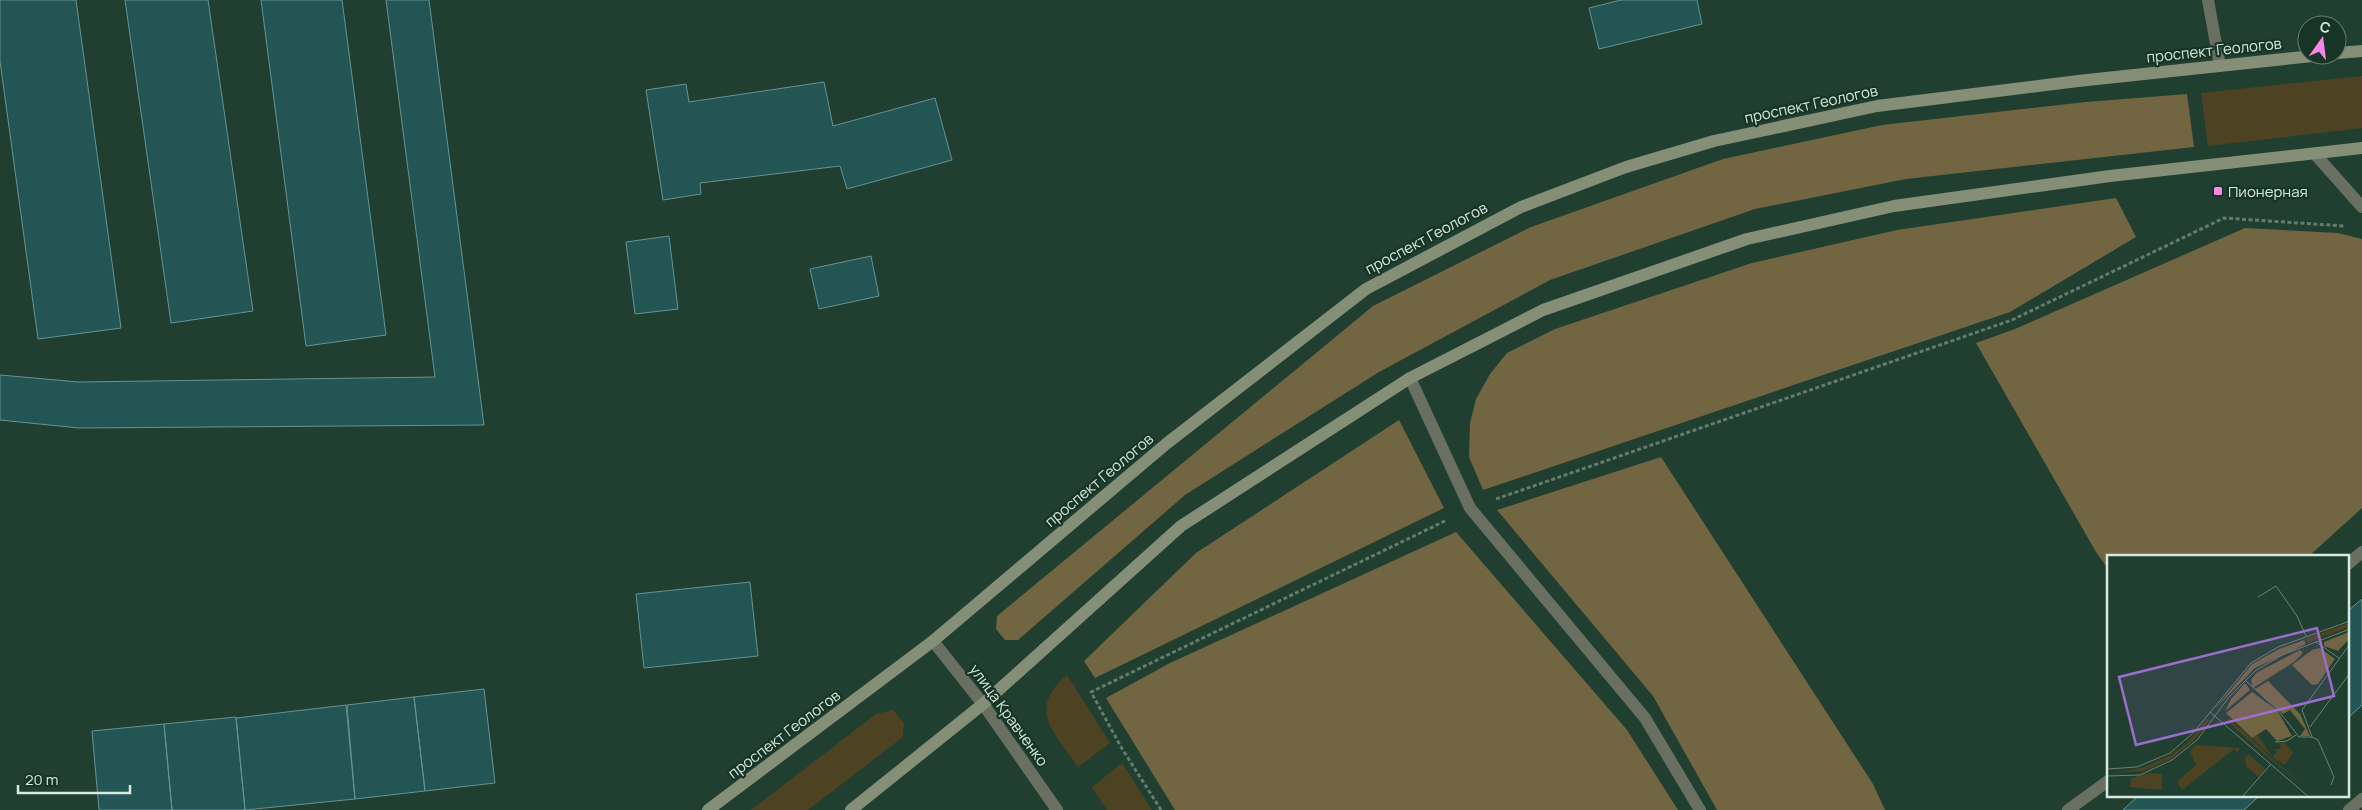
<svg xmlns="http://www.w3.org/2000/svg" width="2362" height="810" viewBox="0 0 2362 810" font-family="Manrope,sans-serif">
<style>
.green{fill:#4d4323}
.forest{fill:#716542}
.building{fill:#235555;stroke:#679292}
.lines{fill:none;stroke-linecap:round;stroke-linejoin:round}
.path{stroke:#627c6f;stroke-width:3;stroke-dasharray:4 2.5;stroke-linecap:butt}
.service{stroke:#6a7061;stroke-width:12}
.minor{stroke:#6a7061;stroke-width:12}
.secondary{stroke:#858f77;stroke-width:12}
.poi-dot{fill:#fa87e7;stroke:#163526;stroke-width:2}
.labels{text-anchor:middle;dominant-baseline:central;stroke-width:4.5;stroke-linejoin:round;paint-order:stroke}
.street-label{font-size:15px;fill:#d8eae0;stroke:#163526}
.poi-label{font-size:15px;fill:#d8eae0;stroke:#163526;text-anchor:start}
.inset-road{fill:none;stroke:#6a8376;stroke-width:1}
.view{fill:#9c6ecb;fill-opacity:0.15;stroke:#9c6ecb;stroke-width:2.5}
.inset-edge{fill:none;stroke:#d8eae0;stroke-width:2.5}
</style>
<rect width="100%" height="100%" fill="#203f30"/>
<path class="green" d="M 2362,76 L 2362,128 L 2208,146 L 2201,93 Z
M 1067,675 L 1110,743 L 1078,767 C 1055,733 1026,709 1067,675 Z
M 893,710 L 904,723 L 903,737 L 808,810 L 751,810 L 876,714 Z
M 1122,763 L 1152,810 L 1107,810 L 1092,787 Z"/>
<path class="forest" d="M 2187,94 L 2194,147 L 1906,179 L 1755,209 L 1550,280 L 1379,372 L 1185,495 L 1018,640 L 1005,640 L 996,629 L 997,616 L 1373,306 L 1531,227 L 1723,159 L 1882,125 L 2086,102 Z
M 2116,198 L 2136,237 L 2010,312 L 1483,490 L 1469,457 L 1470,423 L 1476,399 L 1490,374 L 1507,353 L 1555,329 L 1752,263 L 1897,230 Z
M 2245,228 L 2338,233 L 2362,239 L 2362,508 L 2309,556 L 2108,556 L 2108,569 L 2096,552 L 1976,343 L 2015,329 Z
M 1399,420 L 1444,508 L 1095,678 L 1084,661 L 1196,553 Z
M 1661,457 L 1873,784 L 1885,810 L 1717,810 L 1653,696 L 1497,510 Z
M 1456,532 L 1627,730 L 1678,810 L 1175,810 L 1106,698 L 1170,663 Z"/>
<path class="building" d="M 0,0 L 76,0 L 121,328 L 38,339 L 0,61 Z
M 125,0 L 208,0 L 253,311 L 171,323 Z
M 261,0 L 342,0 L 386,335 L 306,346 Z
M 386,0 L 429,0 L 484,425 L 79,428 L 0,420 L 0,375 L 79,382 L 435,377 Z
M 1621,0 L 1697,0 L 1702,24 L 1599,49 L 1589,8 Z
M 824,82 L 833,126 L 935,98 L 952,160 L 847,189 L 840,166 L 700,183 L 701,194 L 663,200 L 646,90 L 686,84 L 689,102 Z
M 669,236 L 678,309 L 635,314 L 626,242 Z
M 871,256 L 879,296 L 819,309 L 810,269 Z
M 750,582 L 758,656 L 644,668 L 636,594 Z
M 2362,599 L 2362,705 L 2348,718 L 2348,611 Z
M 484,689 L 495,783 L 425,791 L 414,697 Z
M 414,697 L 425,791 L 355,799 L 347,705 Z
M 346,705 L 355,799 L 245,810 L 236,718 Z
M 236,717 L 245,810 L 172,810 L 164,724 Z
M 164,724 L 172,810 L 99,810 L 92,731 Z
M 2138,796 L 2259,796 L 2244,810 L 2123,810 Z"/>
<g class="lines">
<path class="path" d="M 1496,499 L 2012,320 L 2224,218 L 2344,226
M 1161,810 L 1121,747 L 1091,692 L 1447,520"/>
<path class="service" d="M 2208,0 L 2220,66
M 2315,154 L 2362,207
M 1410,378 L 1470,508 L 1645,718 L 1700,810
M 2348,564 L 2362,552
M 2068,810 L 2108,781
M 2349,810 L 2362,799"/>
<path class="minor" d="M 933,641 L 983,704 L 1057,810"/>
<path class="secondary" d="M 2337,53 L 2362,51
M 708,810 L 933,641 L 1166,444 L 1366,289 L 1521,207 L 1626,167 L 1714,141 L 1877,106 L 2078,81 L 2322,55
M 851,810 L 983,704 L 1181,526 L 1410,378 L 1543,310 L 1747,239 L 1894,206 L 2110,176 L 2362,148"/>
</g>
<rect class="poi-dot" x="2213" y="186" width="10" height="10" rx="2.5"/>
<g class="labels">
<g class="street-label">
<text transform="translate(2214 50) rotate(-6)">проспект Геологов</text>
<text transform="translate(1811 104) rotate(-12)">проспект Геологов</text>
<text transform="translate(1426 238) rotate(-28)">проспект Геологов</text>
<text transform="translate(1099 480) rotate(-40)">проспект Геологов</text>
<text transform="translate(1009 715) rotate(54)">улица Кравченко</text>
<text transform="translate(784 734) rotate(-37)">проспект Геологов</text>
</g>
<g class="poi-label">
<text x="2228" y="191">Пионерная</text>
</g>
</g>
<g transform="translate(2107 555)">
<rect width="242" height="242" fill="#203f30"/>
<path d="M 242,68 L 242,72 L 200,88 L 198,84 ZM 122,163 L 163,202 L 197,230 L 163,204 L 120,166 ZM 100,164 L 103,165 L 88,184 L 64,204 L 36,216 L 5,218 L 35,213 L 64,200 L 80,188 ZM 150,179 L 165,202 L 170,198 L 168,194 L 174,194 L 172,188 L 178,187 L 186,198 L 178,210 L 165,202 L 145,183 ZM 88,190 L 134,193 L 130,197 L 127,194 L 75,235 L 70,227 L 89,210 L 83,196 ZM 142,199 L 158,214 L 151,222 L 139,211 L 138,204 ZM 44,218 L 55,219 L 55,235 L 23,232 L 24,223 Z" fill="#4d4323"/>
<path d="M 242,77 L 242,84 L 231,96 L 217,91 L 217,87 ZM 197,85 L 199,89 L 148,113 L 108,154 L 145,109 L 172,94 ZM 213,93 L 228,104 L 211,129 L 205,130 L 185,110 L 205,95 ZM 193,95 L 196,98 L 187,107 L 146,133 L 144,125 L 149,118 ZM 161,126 L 193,159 L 203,181 L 193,181 L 198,174 L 183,155 L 176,159 L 148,134 ZM 138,128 L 143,135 L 118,156 L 124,144 ZM 145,137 L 170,155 L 185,181 L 170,186 L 159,174 L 145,183 L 119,158 Z" fill="#716542"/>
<path class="inset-road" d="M 151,42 L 169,31 L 190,61 L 199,81M 209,87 L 232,103M 138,125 L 171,155 L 192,182 L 205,182 L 195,155 L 243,89M 103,157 L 203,243M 203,172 L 243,118M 205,182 L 211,185 L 227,222 L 224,230M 168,187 L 180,186 L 189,180M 0,214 L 30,212 L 63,198 L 86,178 L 144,108 L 171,92 L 243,66M 0,221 L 33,220 L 65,205 L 90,185 L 122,142 L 148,116 L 175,100 L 243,74M 134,243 L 164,209"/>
<path class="view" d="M 210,73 L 227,141 L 29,190 L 12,122 Z"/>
<rect width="242" height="242" class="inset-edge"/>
</g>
<g transform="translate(2322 40) rotate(14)"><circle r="24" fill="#163526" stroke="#647d70"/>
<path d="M0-4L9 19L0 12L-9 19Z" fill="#fa87e7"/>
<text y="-8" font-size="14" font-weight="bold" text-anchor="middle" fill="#d8eae0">С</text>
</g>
<path d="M18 785v8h112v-8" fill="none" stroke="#d8eae0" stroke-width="2.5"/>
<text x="25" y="785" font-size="15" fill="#d8eae0" stroke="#163526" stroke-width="4" paint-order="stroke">20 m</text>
</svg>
